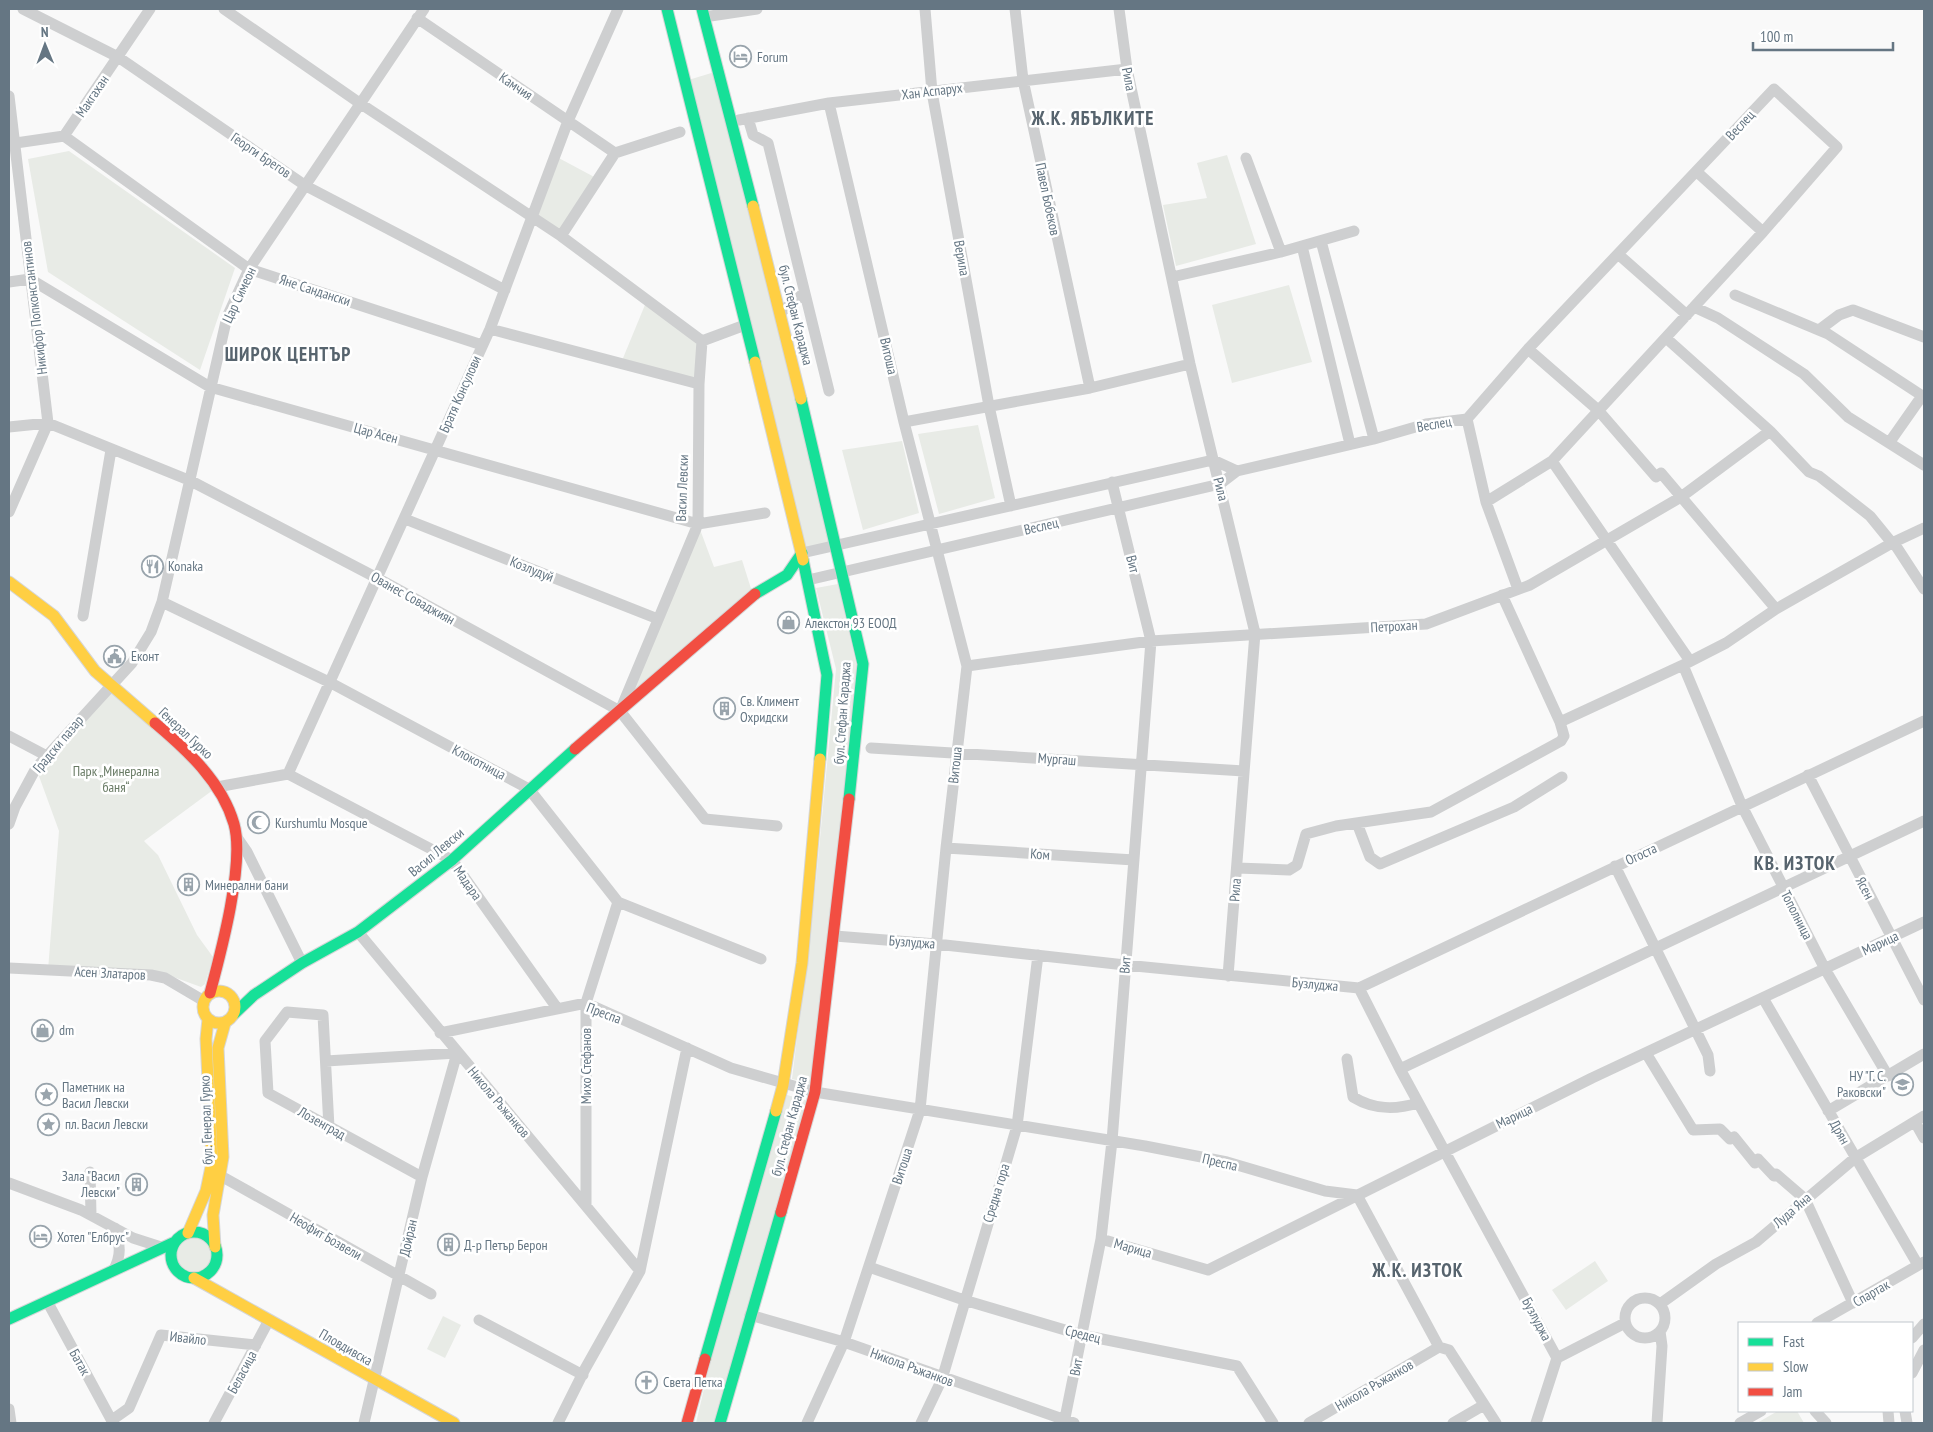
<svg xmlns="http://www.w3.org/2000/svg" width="1933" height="1432" viewBox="0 0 1933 1432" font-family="'PT Sans Narrow',sans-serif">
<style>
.green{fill:#e8ebe6}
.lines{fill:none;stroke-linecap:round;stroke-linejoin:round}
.fast-casing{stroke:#d5d6d7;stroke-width:13}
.slow-casing{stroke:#d5d6d7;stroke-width:13}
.jam-casing{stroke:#d5d6d7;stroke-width:13}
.street{stroke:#cecfd0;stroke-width:11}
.fast{stroke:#16e098;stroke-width:11}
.slow{stroke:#ffcf43;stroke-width:11}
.jam{stroke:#f24e42;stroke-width:11}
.labels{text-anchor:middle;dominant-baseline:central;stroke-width:5;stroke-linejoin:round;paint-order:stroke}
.poi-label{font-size:14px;fill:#657683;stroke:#fff;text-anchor:start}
.street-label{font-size:14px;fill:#657683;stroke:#fff}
.park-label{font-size:14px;fill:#687a64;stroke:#fff}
.district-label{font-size:19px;font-weight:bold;letter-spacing:1px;fill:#57646e;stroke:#fff}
</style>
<rect width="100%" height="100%" fill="#f9f9f9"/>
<path class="green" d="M 718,71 L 834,546 L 802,553 L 685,81 Z
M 69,151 L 235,268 L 200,370 L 48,272 L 28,159 Z
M 1227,155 L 1256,244 L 1176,266 L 1163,205 L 1207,198 L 1197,163 Z
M 555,156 L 598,179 L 561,236 L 532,217 Z
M 1289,285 L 1312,362 L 1232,383 L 1212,305 Z
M 647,300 L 702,341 L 699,384 L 621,363 Z
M 978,425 L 995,498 L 939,514 L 918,434 Z
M 902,441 L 919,513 L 863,530 L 842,450 Z
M 698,524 L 714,567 L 742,560 L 753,595 L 620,711 Z
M 838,584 L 857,668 L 812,1084 L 792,1079 L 816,881 L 836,669 L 816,588 Z
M 112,685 L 217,787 L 144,841 L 158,855 L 197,935 L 213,957 L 205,984 L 201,987 L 168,975 L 48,970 L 59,831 L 36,768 Z
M 787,1095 L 808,1101 L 716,1423 L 696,1423 L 710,1363 Z
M175 1255a18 18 0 1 1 36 0a18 18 0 1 1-36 0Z
M 1595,1261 L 1608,1281 L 1566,1310 L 1552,1290 Z
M 443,1316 L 461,1325 L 445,1358 L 427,1349 Z
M 1788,1411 L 1797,1411 L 1804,1423 L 1757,1423 L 1776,1412 Z"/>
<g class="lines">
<defs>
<path id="fast" d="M 667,9 L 755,362
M 702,9 L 753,206
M 801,399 L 863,664 L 849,799
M 803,560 L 827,675 L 820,759
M 755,594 L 787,575 L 802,553
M 234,1014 L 254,995 L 302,963 L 358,932 L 452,860 L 575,749
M171 1255a23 23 0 1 1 46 0a23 23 0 1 1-46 0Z
M 9,1319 L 175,1242
M 705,1359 L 776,1111
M 720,1423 L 781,1212"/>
<path id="slow" d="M 753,206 L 801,399
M 755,362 L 803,560
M 9,582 L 54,616 L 95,671 L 155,723
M203 1007a16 16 0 1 1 32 0a16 16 0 1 1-32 0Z
M 776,1111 L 783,1085 L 802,963 L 820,759
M 188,1233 L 206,1191 L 212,1162 L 206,1039 L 208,1019
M 215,1247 L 213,1215 L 223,1157 L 218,1048 L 225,1023
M 194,1278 L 454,1423"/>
<path id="jam" d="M 155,723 C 187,750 222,782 234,824 C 245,863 221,952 210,993
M 575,749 L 755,594
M 781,1212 L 815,1092 L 849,799
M 687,1423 L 705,1359"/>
</defs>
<use href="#fast" class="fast-casing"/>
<use href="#slow" class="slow-casing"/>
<use href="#jam" class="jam-casing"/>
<path class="street" d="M 23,9 L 118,57 L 306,186 L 505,290
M 224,9 L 361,104 L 561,236 L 702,341 L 745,325
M 925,9 L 932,92 L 989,406 L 1011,506
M 1015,9 L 1023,80 L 1090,388
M 1119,9 L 1127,69 L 1190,364 L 1255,633 L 1228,976
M 704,17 L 757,9
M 417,18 L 615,153
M 9,96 L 48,423 L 9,512
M 748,118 L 753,135 L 768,143 L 829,391
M 739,120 L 829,103 L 1127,69
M 64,136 L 249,269 L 482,345
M 9,144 L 64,136 L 150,9
M 1246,158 L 1281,252
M 1697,172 L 1763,232
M 561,236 L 615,153 L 680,132
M 1321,241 L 1374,439
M 1302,246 L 1350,444
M 1619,255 L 1687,315
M 1172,277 L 1281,252 L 1354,231
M 9,282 L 30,279 L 210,387 L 698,524 L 765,513
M 1735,295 L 1828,334 L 1924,397
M 1694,307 L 1718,318 L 1804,374 L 1848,417 L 1924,465
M 781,312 L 804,293
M 490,329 L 699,384
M 1819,330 L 1839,315 L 1853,310 L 1924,337
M 1666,338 L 1770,431 L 1809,472 L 1819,476 L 1870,516 L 1892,543
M 1528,349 L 1598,410 L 1656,477 L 1661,473 L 1776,609
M 1467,419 L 1486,502 L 1518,589
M 904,422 L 1090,388 L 1190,364
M 9,427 L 48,423 L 191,481 L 377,578 L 620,711 L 705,819 L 777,826
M 1889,443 L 1922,396
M 1552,461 L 1690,661
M 405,519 L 658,619
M 1894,543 L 1924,589
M 802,553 L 1213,460 L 1237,471
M 808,580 L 1220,484 L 1237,471 L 1374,439 L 1426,424 L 1467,419 L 1528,349 L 1774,89 L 1837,147 L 1763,232 L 1552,461 L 1486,502
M 1502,595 L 1560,722
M 162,602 L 331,683 L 529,789 L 618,902 L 761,959
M 83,616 L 111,450
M 1683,665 L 1742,806 L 1825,969 L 1888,1076
M 967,666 L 1151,641 L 1426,624 L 1530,585 L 1681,497 L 1770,431
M 622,706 L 698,524 L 699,384 L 702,341
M 9,736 L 47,756
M 871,748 L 1244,771
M 288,774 L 490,329 L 568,121 L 618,9
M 288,774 L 452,860 L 557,1008
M 1808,775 L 1924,1000
M 217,787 L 288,774
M 1357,823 L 1370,857 L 1380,864 L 1514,807 L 1562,777
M 9,824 L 15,807 L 36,768 L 132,663 L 151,632 L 162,602 L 227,317 L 249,269 L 424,9
M 238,839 L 247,852 L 302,963
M 946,848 L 1134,860
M 1615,866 L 1708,1055 L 1710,1071
M 1237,868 L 1289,870 L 1297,865 L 1306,834 L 1336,826 L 1431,812 L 1561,741 L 1564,736 L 1560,722 L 1683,665 L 1726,643 L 1776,609 L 1892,543 L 1924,528
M 358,932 L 640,1271
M 835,936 L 936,944 L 1125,965 L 1359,988
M 9,968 L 151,975 L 165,978 L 204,1001
M 1359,988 L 1924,721
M 1359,988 L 1400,1069 L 1557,1358
M 1763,998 L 1918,1265
M 440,1033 L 586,1003 L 731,1068 L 815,1092 L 1145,1146 L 1227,1162 L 1325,1191 L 1357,1195 L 1439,1347 L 1449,1350 L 1496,1423
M 1646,1053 L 1693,1130 L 1720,1129 L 1730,1139 L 1734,1137 L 1755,1163 L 1758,1159 L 1774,1176 L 1776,1174 L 1805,1199 L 1853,1303
M 1347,1059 L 1353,1097 C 1374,1110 1395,1110 1418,1103
M 326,1061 L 457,1053 L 422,1177 L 364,1423
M 1400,1069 L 1924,821
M 1828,1111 L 1924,1054
M 1915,1122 L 1924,1138
M 329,1127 L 323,1015 L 287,1012 L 265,1041 L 268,1093 L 422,1177
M 90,1172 L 91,1215
M 221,1176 L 431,1294
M 9,1183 L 81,1210 L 133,1238 L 161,1247
M 586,1205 L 586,1003 L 618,902
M 1101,1239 L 1208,1270 L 1592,1078 L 1924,922
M 869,1267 L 964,1300 L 1082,1335 L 1237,1366 L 1273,1423
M 113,1271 C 122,1255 120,1245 115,1228
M1625 1318a20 20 0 1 1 40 0a20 20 0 1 1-40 0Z
M 47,1301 L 113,1423
M 1660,1304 L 1716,1264 L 1756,1242 L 1855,1158 L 1924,1116
M 750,1315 L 844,1342 L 1074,1423
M 479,1320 L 583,1375
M 1817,1323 L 1924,1262
M 1912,1338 L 1924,1324
M 1912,1373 L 1924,1350
M 9,1409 L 11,1423
M 1815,1411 L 1826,1423
M 1888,1411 L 1889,1423
M 1905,1411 L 1907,1423
M 112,1420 L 129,1408 L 161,1335 L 256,1345
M 214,1423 L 269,1320
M 558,1423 L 585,1369 L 640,1271 L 687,1048
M 807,1423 L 844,1342 L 920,1110 L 946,848 L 967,666 L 904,422 L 829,103
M 921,1423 L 942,1379 L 1017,1126 L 1038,955
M 1064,1423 L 1101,1239 L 1112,1141 L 1151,641 L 1112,482
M 1309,1423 L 1439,1347
M 1453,1423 L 1484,1405
M 1536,1423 L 1557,1358 L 1625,1323
M 1657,1423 L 1662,1346 L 1660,1331
M 1740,1423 L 1761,1411"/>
<use href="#fast" class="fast"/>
<use href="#slow" class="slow"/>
<use href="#jam" class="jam"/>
</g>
<defs>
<symbol id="hotel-ring" viewBox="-11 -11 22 22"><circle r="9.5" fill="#fff" stroke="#99a4ac" stroke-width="1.5"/><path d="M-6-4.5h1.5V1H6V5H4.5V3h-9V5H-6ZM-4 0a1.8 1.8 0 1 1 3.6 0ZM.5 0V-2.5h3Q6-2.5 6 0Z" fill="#99a4ac"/></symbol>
<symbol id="restaurant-ring" viewBox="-11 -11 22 22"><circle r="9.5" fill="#fff" stroke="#99a4ac" stroke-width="1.5"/><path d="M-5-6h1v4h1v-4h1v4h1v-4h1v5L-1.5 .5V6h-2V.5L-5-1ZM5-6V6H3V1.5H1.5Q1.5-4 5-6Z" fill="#99a4ac"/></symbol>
<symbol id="shop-ring" viewBox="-11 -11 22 22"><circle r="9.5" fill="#fff" stroke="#99a4ac" stroke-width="1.5"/><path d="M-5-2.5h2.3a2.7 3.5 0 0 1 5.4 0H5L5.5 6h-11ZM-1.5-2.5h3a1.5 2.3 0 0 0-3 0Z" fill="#99a4ac"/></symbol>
<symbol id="civic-ring" viewBox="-11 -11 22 22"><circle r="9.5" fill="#fff" stroke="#99a4ac" stroke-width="1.5"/><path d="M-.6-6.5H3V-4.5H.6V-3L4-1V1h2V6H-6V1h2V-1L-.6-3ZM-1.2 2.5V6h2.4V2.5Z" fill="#99a4ac"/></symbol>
<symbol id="building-ring" viewBox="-11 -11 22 22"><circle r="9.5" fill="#fff" stroke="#99a4ac" stroke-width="1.5"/><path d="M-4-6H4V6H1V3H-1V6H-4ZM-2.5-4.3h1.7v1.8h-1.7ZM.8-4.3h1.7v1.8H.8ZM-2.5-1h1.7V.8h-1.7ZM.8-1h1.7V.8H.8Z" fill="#99a4ac"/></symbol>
<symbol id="mosque-ring" viewBox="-11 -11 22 22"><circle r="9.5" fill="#fff" stroke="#99a4ac" stroke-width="1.5"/><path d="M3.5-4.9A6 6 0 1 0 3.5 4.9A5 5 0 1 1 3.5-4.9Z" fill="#99a4ac"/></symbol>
<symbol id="school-ring" viewBox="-11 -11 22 22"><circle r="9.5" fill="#fff" stroke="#99a4ac" stroke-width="1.5"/><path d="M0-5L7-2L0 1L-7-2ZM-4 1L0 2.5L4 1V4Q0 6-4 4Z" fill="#99a4ac"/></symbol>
<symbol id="sight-ring" viewBox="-11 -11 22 22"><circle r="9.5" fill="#fff" stroke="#99a4ac" stroke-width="1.5"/><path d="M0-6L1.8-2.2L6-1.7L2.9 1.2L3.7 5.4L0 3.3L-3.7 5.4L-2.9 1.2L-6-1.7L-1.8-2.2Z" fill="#99a4ac"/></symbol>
<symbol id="church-ring" viewBox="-11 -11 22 22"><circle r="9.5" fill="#fff" stroke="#99a4ac" stroke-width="1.5"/><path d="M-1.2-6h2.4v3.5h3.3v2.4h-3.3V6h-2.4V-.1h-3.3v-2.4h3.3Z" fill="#99a4ac"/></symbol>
</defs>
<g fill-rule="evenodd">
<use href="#hotel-ring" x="728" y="44" width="25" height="25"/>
<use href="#restaurant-ring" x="140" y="554" width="25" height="25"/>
<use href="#shop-ring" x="776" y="610" width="25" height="25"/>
<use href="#civic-ring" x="102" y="644" width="25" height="25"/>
<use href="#building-ring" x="712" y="696" width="25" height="25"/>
<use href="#mosque-ring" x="246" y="810" width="25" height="25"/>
<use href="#building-ring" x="176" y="872" width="25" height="25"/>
<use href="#shop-ring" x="30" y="1018" width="25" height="25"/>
<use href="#school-ring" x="1890" y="1072" width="25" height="25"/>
<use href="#sight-ring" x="34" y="1082" width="25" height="25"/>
<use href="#sight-ring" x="36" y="1112" width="25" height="25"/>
<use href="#building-ring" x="124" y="1172" width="25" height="25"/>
<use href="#hotel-ring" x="28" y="1224" width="25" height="25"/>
<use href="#building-ring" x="436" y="1232" width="25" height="25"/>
<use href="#church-ring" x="634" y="1370" width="25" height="25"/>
</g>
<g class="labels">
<g class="poi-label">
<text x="757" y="57">Forum</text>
<text x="168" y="566">Konaka</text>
<text x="805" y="623">Алекстон 93 ЕООД</text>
<text x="131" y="656">Еконт</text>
<text x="740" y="701">Св. Климент<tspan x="740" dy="16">Охридски</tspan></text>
<text x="275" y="823">Kurshumlu Mosque</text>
<text x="205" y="885">Минерални бани</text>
<text x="59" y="1030">dm</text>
<text x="1886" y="1076" text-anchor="end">НУ "Г. С.<tspan x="1886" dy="16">Раковски"</tspan></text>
<text x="62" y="1087">Паметник на<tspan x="62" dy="16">Васил Левски</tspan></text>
<text x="65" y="1124">пл. Васил Левски</text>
<text x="120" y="1176" text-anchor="end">Зала "Васил<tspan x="120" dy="16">Левски"</tspan></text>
<text x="57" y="1237">Хотел "Елбрус"</text>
<text x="464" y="1245">Д-р Петър Берон</text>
<text x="663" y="1382">Света Петка</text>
</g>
<g class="street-label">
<text transform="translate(1129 79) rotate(79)">Рила</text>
<text transform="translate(516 86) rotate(34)">Камчия</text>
<text transform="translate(932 91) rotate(-7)">Хан Аспарух</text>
<text transform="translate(92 96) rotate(-56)">Макгахан</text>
<text transform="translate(1740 125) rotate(-47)">Веслец</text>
<text transform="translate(261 155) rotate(34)">Георги Брегов</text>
<text transform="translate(1048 199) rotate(78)">Павел Бобеков</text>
<text transform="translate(962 258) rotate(80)">Верила</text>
<text transform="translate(315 290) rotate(18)">Яне Сандански</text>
<text transform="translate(239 295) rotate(-65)">Цар Симеон</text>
<text transform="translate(34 308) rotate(-97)">Никифор Попконстантинов</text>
<text transform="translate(796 315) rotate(76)">бул. Стефан Караджа</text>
<text transform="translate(889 356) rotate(77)">Витоша</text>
<text transform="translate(460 394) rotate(-66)">Братя Консулови</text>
<text transform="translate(1434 424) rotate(-10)">Веслец</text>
<text transform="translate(376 433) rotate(15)">Цар Асен</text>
<text transform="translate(682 488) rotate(-88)">Васил Левски</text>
<text transform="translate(1221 489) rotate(76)">Рила</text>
<text transform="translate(1041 526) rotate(-13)">Веслец</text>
<text transform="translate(1133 564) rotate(76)">Вит</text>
<text transform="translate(532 569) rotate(22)">Козлудуй</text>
<text transform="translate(413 598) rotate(29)">Ованес Соваджиян</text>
<text transform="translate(1394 626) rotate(-3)">Петрохан</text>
<text transform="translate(842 713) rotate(-86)">бул. Стефан Караджа</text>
<text transform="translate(186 733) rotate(43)">Генерал Гурко</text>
<text transform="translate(58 744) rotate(-50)">Градски пазар</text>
<text transform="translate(1057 759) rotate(4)">Мургаш</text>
<text transform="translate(479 762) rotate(28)">Клокотница</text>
<text transform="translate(955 765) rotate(-84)">Витоша</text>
<text transform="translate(436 852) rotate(-40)">Васил Левски</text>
<text transform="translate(1040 854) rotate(4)">Ком</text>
<text transform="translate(1641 854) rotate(-25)">Огоста</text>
<text transform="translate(468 883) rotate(55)">Мадара</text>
<text transform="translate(1865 888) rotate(62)">Ясен</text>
<text transform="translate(1235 890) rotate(-86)">Рила</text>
<text transform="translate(1797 915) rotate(63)">Тополница</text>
<text transform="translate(912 942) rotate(4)">Бузлуджа</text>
<text transform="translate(1880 943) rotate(-25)">Марица</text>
<text transform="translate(1125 965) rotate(-85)">Вит</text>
<text transform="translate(110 973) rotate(3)">Асен Златаров</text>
<text transform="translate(1315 984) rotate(5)">Бузлуджа</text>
<text transform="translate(604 1013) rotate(21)">Преспа</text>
<text transform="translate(586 1066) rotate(-90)">Михо Стефанов</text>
<text transform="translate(499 1102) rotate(50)">Никола Ръжанков</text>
<text transform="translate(1514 1116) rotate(-26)">Марица</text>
<text transform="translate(206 1120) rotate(-92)">бул. Генерал Гурко</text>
<text transform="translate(322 1123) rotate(29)">Лозенград</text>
<text transform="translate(789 1126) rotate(-75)">бул. Стефан Караджа</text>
<text transform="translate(1840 1132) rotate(60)">Дрян</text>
<text transform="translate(1220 1162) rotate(13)">Преспа</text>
<text transform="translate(902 1166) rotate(-72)">Витоша</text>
<text transform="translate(996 1193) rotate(-73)">Средна гора</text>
<text transform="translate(1792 1210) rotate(-41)">Луда Яна</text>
<text transform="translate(326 1236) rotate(30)">Неофит Бозвели</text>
<text transform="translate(408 1238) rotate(-77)">Дойран</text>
<text transform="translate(1133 1248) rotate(16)">Марица</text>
<text transform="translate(1871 1293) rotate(-30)">Спартак</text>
<text transform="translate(1537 1319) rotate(62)">Бузлуджа</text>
<text transform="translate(1083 1334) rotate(14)">Средец</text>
<text transform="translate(188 1338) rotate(6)">Ивайло</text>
<text transform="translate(346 1347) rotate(30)">Пловдивска</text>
<text transform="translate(80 1362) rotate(61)">Батак</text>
<text transform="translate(912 1367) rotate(20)">Никола Ръжанков</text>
<text transform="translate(1076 1367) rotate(-79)">Вит</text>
<text transform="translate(242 1372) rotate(-62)">Беласица</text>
<text transform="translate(1374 1385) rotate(-30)">Никола Ръжанков</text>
</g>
<g class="park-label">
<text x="116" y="771">Парк „Минерална<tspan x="116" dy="16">баня“</tspan></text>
</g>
<g class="district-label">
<text x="1093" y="118">Ж.К. ЯБЪЛКИТЕ</text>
<text x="288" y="354">ШИРОК ЦЕНТЪР</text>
<text x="1795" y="863">КВ. ИЗТОК</text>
<text x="1418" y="1270">Ж.К. ИЗТОК</text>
</g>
</g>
<rect width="1933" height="1432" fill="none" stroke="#657683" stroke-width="20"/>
<rect x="1738" y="1322" width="175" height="90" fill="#ffffff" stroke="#c1c8cd"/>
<rect x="1748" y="1338" width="25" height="8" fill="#16e098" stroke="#c1c8cd"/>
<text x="1783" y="1347" font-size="15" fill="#657683">Fast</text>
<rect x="1748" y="1363" width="25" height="8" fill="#ffcf43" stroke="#c1c8cd"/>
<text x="1783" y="1372" font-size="15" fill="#657683">Slow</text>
<rect x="1748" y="1388" width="25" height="8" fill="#f24e42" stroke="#c1c8cd"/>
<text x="1783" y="1397" font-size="15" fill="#657683">Jam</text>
<g transform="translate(45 45) rotate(359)" stroke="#ffffff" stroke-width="4" paint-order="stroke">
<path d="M0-4L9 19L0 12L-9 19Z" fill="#657683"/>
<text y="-8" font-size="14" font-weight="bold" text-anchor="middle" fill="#657683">N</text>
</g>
<path d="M1753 42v8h140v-8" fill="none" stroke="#657683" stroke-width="2.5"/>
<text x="1760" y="42" font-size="15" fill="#657683" stroke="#ffffff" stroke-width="4" paint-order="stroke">100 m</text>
</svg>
